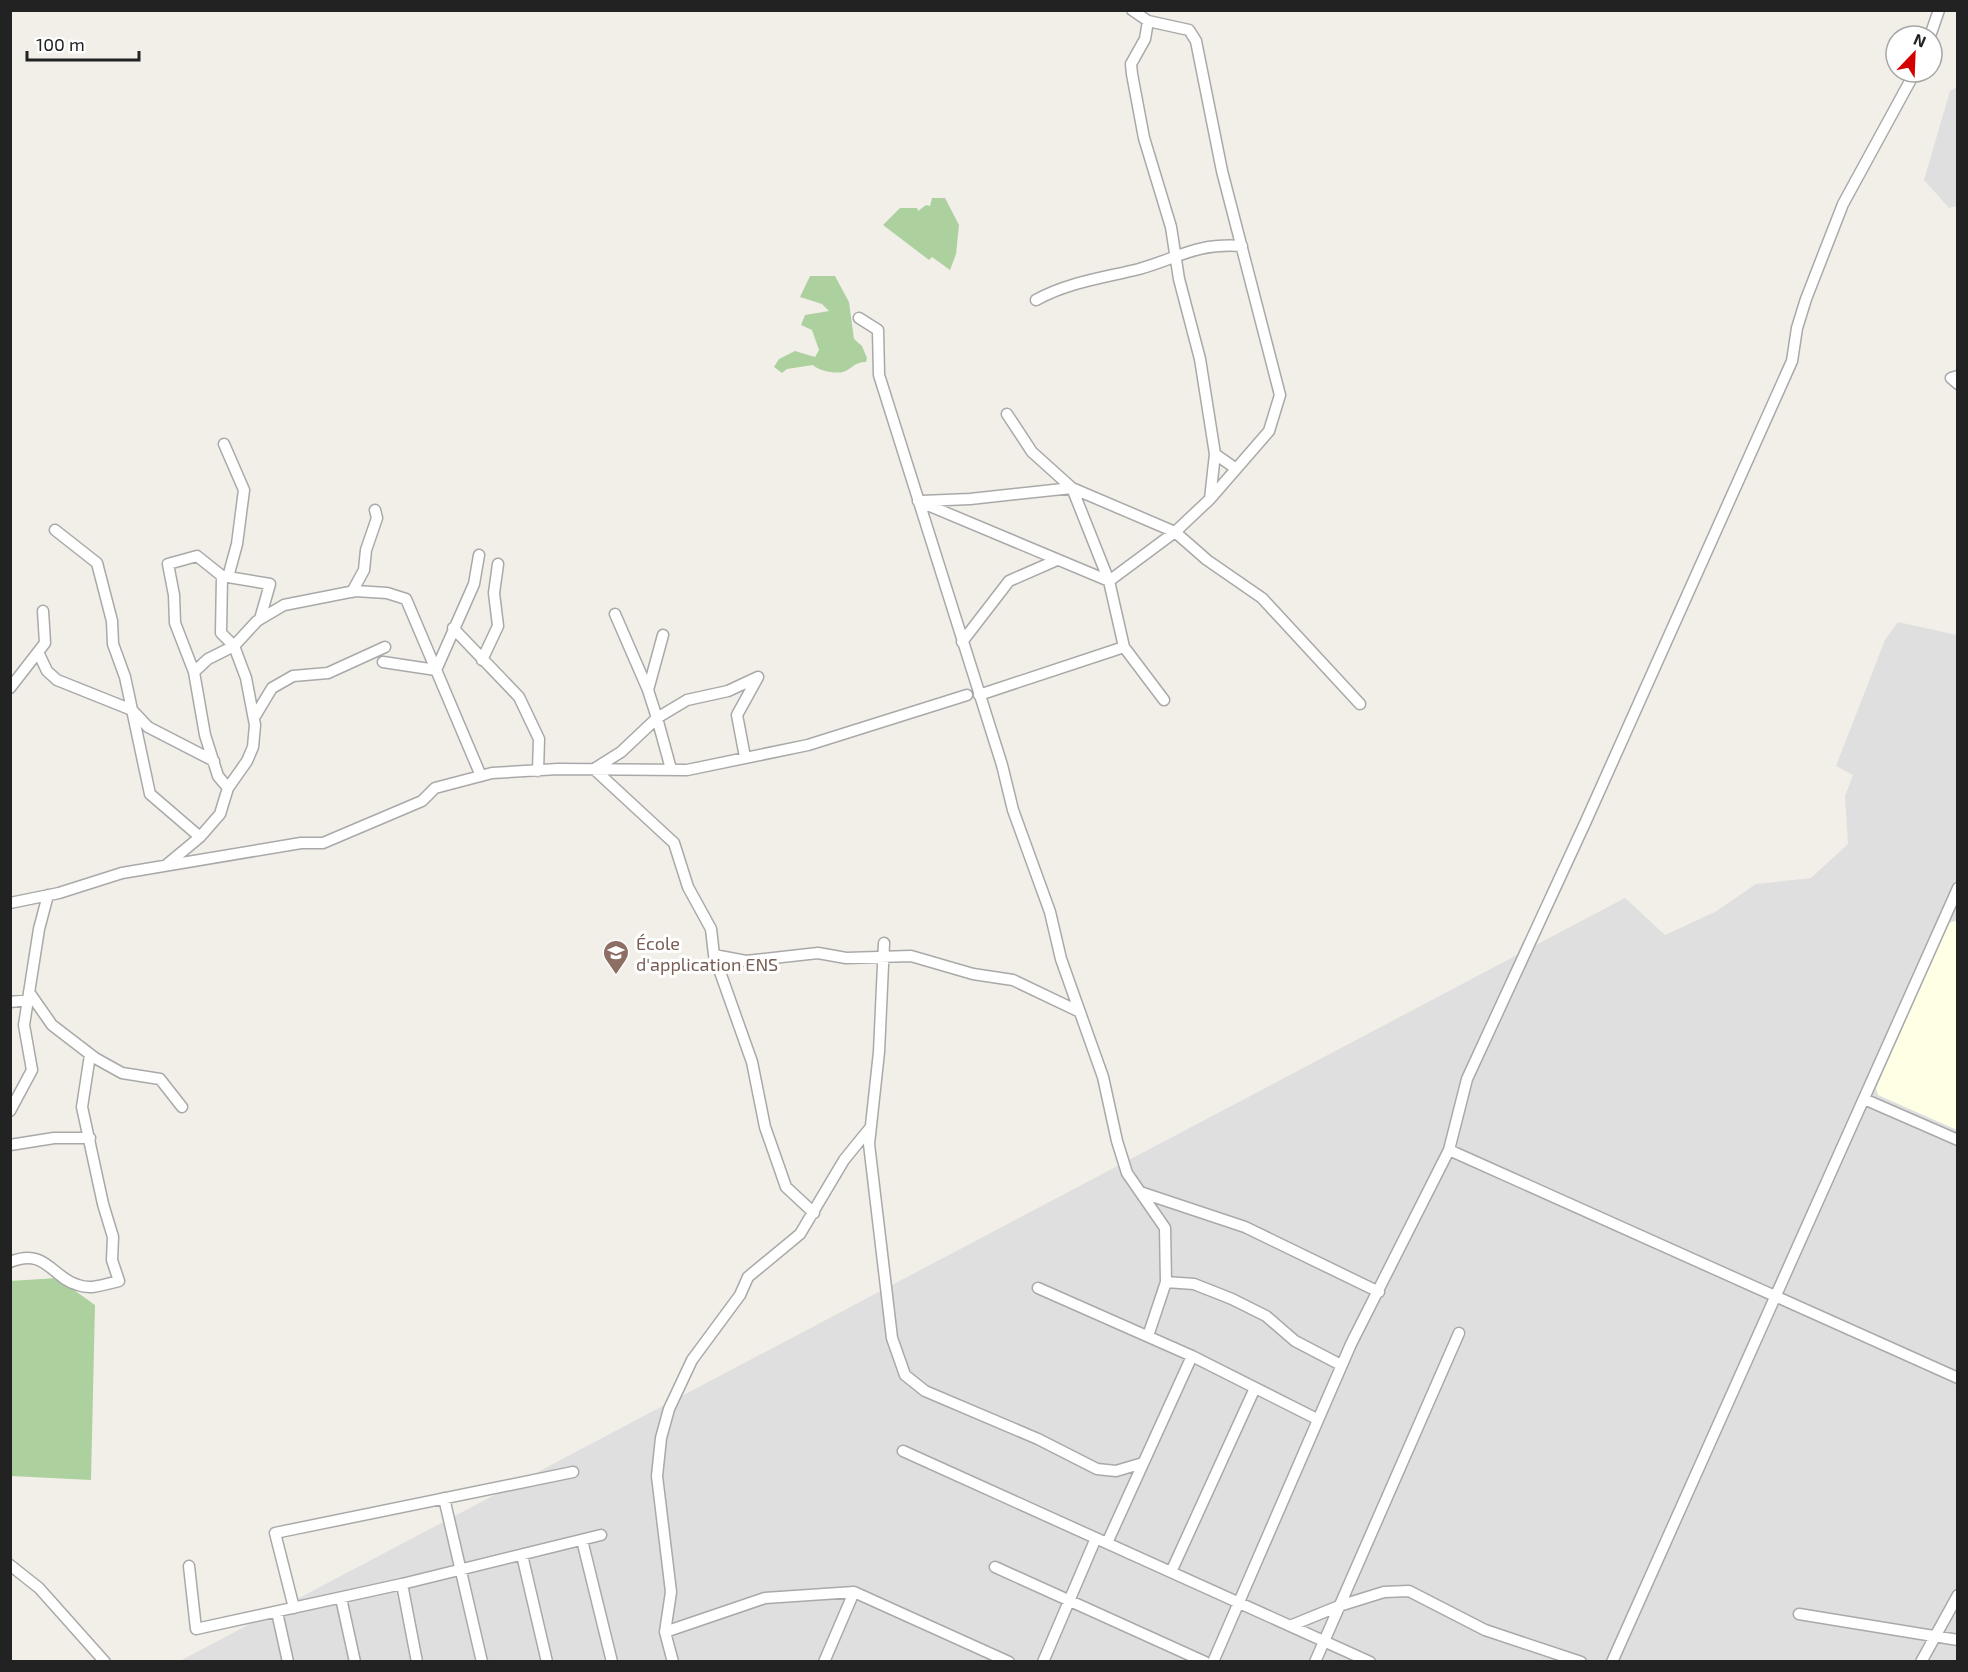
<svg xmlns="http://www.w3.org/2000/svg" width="1968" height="1672" viewBox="0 0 1968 1672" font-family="'Exo 2',sans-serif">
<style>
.residential{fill:#e0dfdf}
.education{fill:#ffffe5}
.forest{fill:#add19e}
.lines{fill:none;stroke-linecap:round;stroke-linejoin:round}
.minor-casing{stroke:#a9a9a9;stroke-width:13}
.minor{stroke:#fff;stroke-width:10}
.labels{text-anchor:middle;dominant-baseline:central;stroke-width:6;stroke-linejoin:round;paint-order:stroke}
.education-label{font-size:18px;fill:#785e54;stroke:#fff;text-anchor:start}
</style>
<rect width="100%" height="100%" fill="#f2efe9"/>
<path class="residential" d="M 1957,87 L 1957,206 L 1949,208 L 1924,180 L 1950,91 Z
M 1898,622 L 1957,635 L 1957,1661 L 178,1662 L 1625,898 L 1665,935 L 1715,912 L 1756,884 L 1811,878 L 1848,844 L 1845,796 L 1853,775 L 1836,766 L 1885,640 Z"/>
<path class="education" d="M 1955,921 L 1958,922 L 1957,1130 L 1878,1095 L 1876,1088 L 1949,923 Z"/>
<path class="forest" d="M 932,198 L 945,198 L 959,225 L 956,254 L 950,270 L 932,257 L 929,260 L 883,225 L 900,208 L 917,208 L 918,211 L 926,205 L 930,206 Z
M 810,276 L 835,276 L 849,302 L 854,339 L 862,346 L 867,358 L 866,362 C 854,362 852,369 843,372 C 835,374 819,371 813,365 L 787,369 L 782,373 L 774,367 L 779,359 L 795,351 L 815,357 L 819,350 L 812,330 L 801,325 L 805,315 L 829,311 L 822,304 L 800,297 Z
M 57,1278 L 95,1305 L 91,1480 L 11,1476 L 10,1281 Z"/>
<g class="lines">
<defs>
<path id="minor" d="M 1148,21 L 1145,39 L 1131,64 L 1132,74 L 1144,138 L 1171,227 L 1179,279 L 1200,359 L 1215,454 L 1210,499
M 1930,36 L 1939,10
M 1036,300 C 1069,282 1103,278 1139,269 C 1181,257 1195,243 1242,246
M 859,318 L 878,330 L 879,375 L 1002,765 L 1013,810 L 1050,912 L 1061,959 L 1103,1077 L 1117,1141 L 1127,1173 L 1165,1228 L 1166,1282 L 1148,1336
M 1958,376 L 1951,378 L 1958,384
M 1007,414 L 1032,452 L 1072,488 L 1109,581 L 1124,647 L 1164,700
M 224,444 L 244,490 L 237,544 L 228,577
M 1215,454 L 1235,468
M 918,501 L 1109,581 L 1175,532 L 1210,499 L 1269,431 L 1280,395 L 1222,171 L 1196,41 L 1189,30 L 1148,21 L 1132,10
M 922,501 L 970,499 L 1072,488 L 1175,532 L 1207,560 L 1262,598 L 1360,704
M 55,530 L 97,563 L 112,621 L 113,644 L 125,677 L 150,794 L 200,837
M 352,592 L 364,570 L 366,550 L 377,518 L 375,510
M 615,614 L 648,690
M 453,628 L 519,697 L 539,739 L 538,771
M 663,635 L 648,690 L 657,718 L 621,752 L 594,769 L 674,843 L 688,887 L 711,929 L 714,955 L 752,1062 L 765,1127 L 786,1187 L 814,1213
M 962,642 L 1009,581 L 1057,560
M 38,652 L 47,671 L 57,680 L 132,710 L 148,727 L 214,761
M 482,660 L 498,626 L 494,593 L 498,564
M 383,662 L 436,670 L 474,584 L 479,555
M 194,672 L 208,659 L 234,646 L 257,621 L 284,605 L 355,591 L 387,593 L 406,599 L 481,776
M 10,688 L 45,643 L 43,611
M 979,695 L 1124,647
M 254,718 L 272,688 L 293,676 L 328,673 L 385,647
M 745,757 L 737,715 L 758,677
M 671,769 L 657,718 L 687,700 L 728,691 L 758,677
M 228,788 L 218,776 L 205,735 L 194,672 L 175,623 L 174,595 L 168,564 L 197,556 L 222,576 L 270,584 L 260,619
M 165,866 L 200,837 L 220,814 L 228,788 L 247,761 L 253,747 L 255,725 L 246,678 L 234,646 L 221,633 L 222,576
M 10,903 L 59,893 L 122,873 L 301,843 L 323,843 L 422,801 L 435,788 L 492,773 L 558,769 L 687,770 L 808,745 L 967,695
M 884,943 L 879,1052 L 869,1144 L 892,1338 L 905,1375 L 925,1391 L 1038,1439 L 1097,1469 L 1116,1471 L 1143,1463
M 714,955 L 746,961 L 818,953 L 846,958 L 911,956 L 973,974 L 1013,980 L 1080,1012
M 29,992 L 52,1025 L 95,1058 L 122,1073 L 160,1079 L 182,1107
M 10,1002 L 29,1000
M 1864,1099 L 1958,1140
M 10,1111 L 32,1070 L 24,1025 L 39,929 L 48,895
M 10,1145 L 54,1138 L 90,1138
M 1449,1150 L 1958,1378
M 1140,1192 L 1245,1227 L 1379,1292
M 10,1262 C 46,1247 52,1278 78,1285 C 92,1290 105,1284 119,1281 L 112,1260 L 113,1237 L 103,1204 L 82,1107 L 90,1055
M 1166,1282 L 1194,1284 L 1232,1299 L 1266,1316 L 1295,1341 L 1341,1365
M 1038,1288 L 1192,1356 L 1317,1419
M 903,1451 L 1370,1662
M 444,1498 L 482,1662
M 582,1540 L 612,1662
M 1107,1543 L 1192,1356
M 522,1555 L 547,1662
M 10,1565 L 39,1588 L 105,1662
M 189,1566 L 196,1629 L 402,1584 L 601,1535
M 995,1567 L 1205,1662
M 1171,1572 L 1255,1388
M 402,1584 L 417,1662
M 341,1598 L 355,1662
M 294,1608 L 275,1533 L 573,1472
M 277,1612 L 288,1662
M 1799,1614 L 1958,1640
M 1290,1626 L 1339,1606 L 1384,1592 L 1409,1591 L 1485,1630 L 1581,1662
M 665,1632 L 765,1598 L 854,1592 L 1009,1662
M 673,1662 L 665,1632 L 671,1592 L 657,1476 L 661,1438 L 669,1409 L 692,1360 L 740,1295 L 748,1277 L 800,1234 L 844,1160 L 870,1128
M 824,1662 L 854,1592
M 1043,1662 L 1096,1538
M 1213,1662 L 1351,1344 L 1449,1150 L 1467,1079 L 1586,821 L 1792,361 L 1797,328 L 1806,299 L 1843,204 L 1915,72
M 1315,1662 L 1459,1333
M 1612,1662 L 1958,888
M 1921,1662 L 1958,1595"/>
</defs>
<use href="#minor" class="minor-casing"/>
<use href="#minor" class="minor"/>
</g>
<defs>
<symbol id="school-pin" viewBox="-11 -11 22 30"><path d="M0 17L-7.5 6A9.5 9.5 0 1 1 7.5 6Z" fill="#8d6e63" stroke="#fff"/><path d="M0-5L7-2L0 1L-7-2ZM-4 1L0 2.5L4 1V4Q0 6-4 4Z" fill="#fff"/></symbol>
</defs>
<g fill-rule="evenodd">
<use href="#school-pin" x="601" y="938" width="30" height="40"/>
</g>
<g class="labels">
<g class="education-label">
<text x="636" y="943">École<tspan x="636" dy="21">d'application ENS</tspan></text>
</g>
</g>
<rect width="1968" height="1672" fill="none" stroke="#222222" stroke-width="24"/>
<g transform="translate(1914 54) rotate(23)"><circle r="28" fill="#ffffff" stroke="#a7a7a7" stroke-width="1.5"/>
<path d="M0-4.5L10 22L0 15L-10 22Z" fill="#d40000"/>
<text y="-9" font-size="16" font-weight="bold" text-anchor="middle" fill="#222222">N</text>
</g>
<path d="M27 51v9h112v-9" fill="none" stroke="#222222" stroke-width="3"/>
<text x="36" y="51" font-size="18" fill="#222222" stroke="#ffffff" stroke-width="4.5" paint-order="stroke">100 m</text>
</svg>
